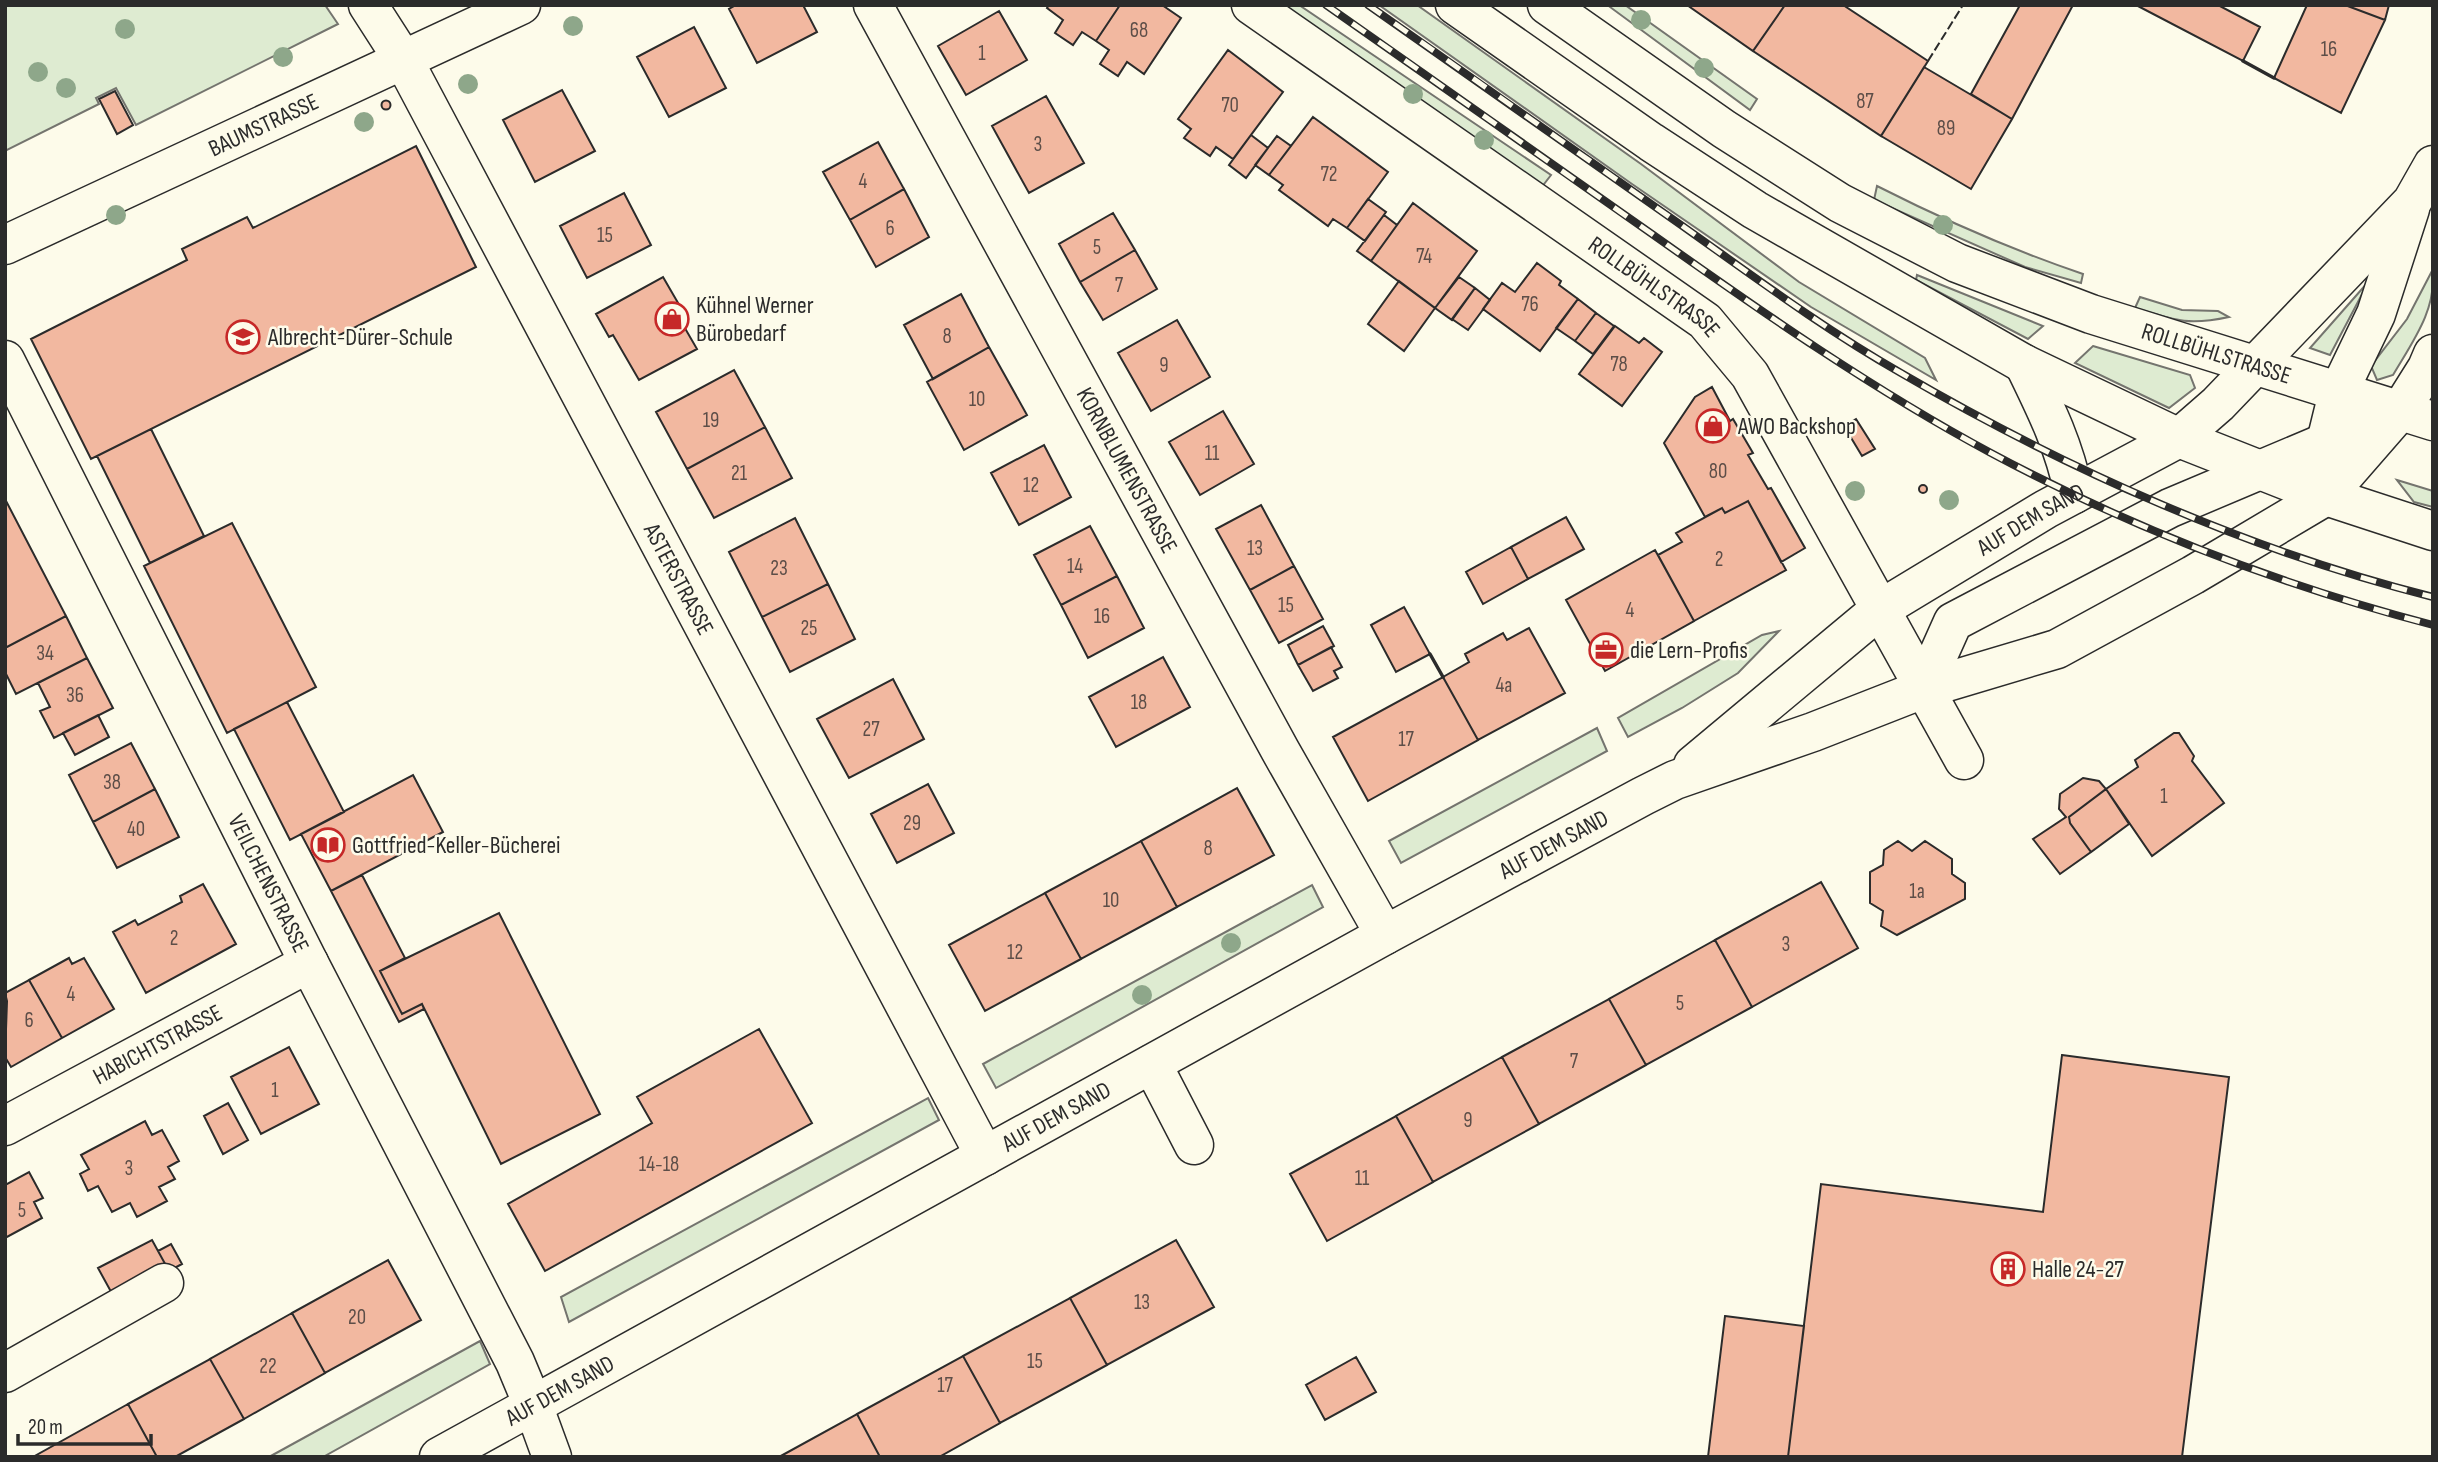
<svg xmlns="http://www.w3.org/2000/svg" width="2438" height="1462" viewBox="0 0 2438 1462" font-family="'Sofia Sans Condensed',sans-serif">
<style>
.green{fill:#deebd1;stroke:#74746e;stroke-width:2}
.building{fill:#f2b8a0;stroke:#2b2b2b;stroke-width:2}
.lines{fill:none;stroke-linecap:round;stroke-linejoin:round}
.minor-casing{stroke:#2b2b2b;stroke-width:41}
.major-casing{stroke:#2b2b2b;stroke-width:41}
.minor{stroke:#fdfbea;stroke-width:38}
.major{stroke:#fdfbea;stroke-width:38}
.rail-casing{stroke:#2b2b2b;stroke-width:8}
.rail{stroke:#fdfbea;stroke-width:5;stroke-dasharray:16;stroke-linecap:butt}
.fence{stroke:#2b2b2b;stroke-width:2;stroke-dasharray:9 3.5;stroke-linecap:butt}
.wall{stroke:#2b2b2b;stroke-width:3.5}
.tree{fill:#8ea78a}
.labels{text-anchor:middle;dominant-baseline:central;stroke-width:5;stroke-linejoin:round;paint-order:stroke}
.number-label{font-size:21px;fill:#5d4e48}
.street-label{font-size:24px;fill:#2b2b2b;stroke:#fdfbea}
.poi-label{font-size:24px;fill:#2b2b2b;stroke:#fdfbea;text-anchor:start}
</style>
<rect width="100%" height="100%" fill="#fdfbea"/>
<path class="green" d="M 5,5 L 325,5 L 338,24 L 136,125 L 116,88 L 96,98 L 99,104 L 5,151 Z
M 1281,5 L 1299,5 L 1551,175 L 1541,188 Z
M 1379,5 L 1417,5 L 1641,164 L 1799,282 L 1925,358 L 1936,380 L 1811,307 L 1632,184 Z
M 1612,5 L 1625,5 L 1757,99 L 1750,110 L 1610,7 Z
M 1877,186 C 1944,220 2012,250 2083,274 L 2081,283 L 2025,267 L 1874,200 Z
M 2432,271 C 2438,308 2411,344 2393,375 L 2377,380 L 2371,366 L 2407,319 Z
M 1917,275 L 2043,326 L 2028,339 L 1916,280 Z
M 2369,281 L 2330,355 L 2310,348 Z
M 2140,297 L 2182,310 L 2218,311 L 2229,317 C 2187,326 2174,320 2135,308 Z
M 2093,346 L 2190,375 L 2195,388 L 2169,408 L 2075,363 Z
M 2397,480 L 2433,491 L 2433,507 L 2414,502 Z
M 1779,631 L 1738,673 L 1682,708 L 1628,737 L 1618,718 L 1762,635 Z
M 1597,728 L 1607,751 L 1401,863 L 1389,841 Z
M 1312,885 L 1323,907 L 996,1088 L 983,1064 Z
M 928,1098 L 939,1120 L 569,1322 L 561,1297 Z
M 480,1341 L 490,1364 L 323,1457 L 269,1457 Z"/>
<path class="building" d="M 736,5 L 803,5 L 817,32 L 757,63 L 729,9 Z
M 1049,5 L 1120,5 L 1096,41 L 1082,32 L 1073,45 L 1055,33 L 1063,20 L 1047,8 Z
M 1120,5 L 1162,5 L 1181,18 L 1144,74 L 1127,62 L 1118,76 L 1100,64 L 1109,50 L 1096,41 Z
M 1687,5 L 1785,5 L 1753,51 Z
M 1785,5 L 1843,5 L 1928,61 L 1881,136 L 1753,51 Z
M 2020,5 L 2073,5 L 2012,119 L 1971,94 Z
M 2136,5 L 2218,5 L 2260,27 L 2243,61 Z
M 2307,5 L 2345,5 L 2385,20 L 2341,113 L 2274,78 Z
M 2345,5 L 2389,5 L 2385,20 Z
M 999,11 L 1027,60 L 966,95 L 938,46 Z
M 694,27 L 726,88 L 669,117 L 637,57 Z
M 1228,50 L 1283,92 L 1233,159 L 1216,147 L 1210,156 L 1184,138 L 1191,129 L 1178,119 Z
M 1924,67 L 2012,119 L 1971,189 L 1881,136 Z
M 562,90 L 595,151 L 535,182 L 503,120 Z
M 115,91 L 133,125 L 117,134 L 99,99 Z
M 1046,96 L 1084,163 L 1029,193 L 992,126 Z
M381.5 105a4.5 4.5 0 1 1 9 0a4.5 4.5 0 1 1-9 0Z
M 1313,117 L 1388,172 L 1347,228 L 1333,219 L 1328,226 L 1279,190 L 1283,185 L 1269,175 Z
M 1251,135 L 1268,148 L 1246,178 L 1229,165 Z
M 1277,136 L 1291,146 L 1269,175 L 1255,165 Z
M 878,142 L 904,189 L 850,220 L 823,172 Z
M 416,146 L 476,267 L 91,459 L 31,339 L 187,260 L 182,249 L 247,217 L 253,228 Z
M 904,189 L 929,237 L 876,267 L 850,220 Z
M 624,193 L 651,245 L 587,278 L 560,226 Z
M 1368,199 L 1386,212 L 1365,241 L 1347,228 Z
M 1413,203 L 1477,251 L 1435,308 L 1371,261 Z
M 1113,213 L 1135,250 L 1080,282 L 1059,244 Z
M 1384,215 L 1397,225 L 1371,261 L 1357,251 Z
M 1135,250 L 1157,289 L 1103,320 L 1080,282 Z
M 1537,263 L 1561,281 L 1559,285 L 1578,299 L 1540,351 L 1483,309 L 1502,283 L 1515,292 Z
M 663,277 L 681,308 L 675,311 L 697,349 L 639,380 L 613,335 L 609,337 L 596,314 Z
M 1459,277 L 1475,288 L 1452,320 L 1435,308 Z
M 1399,281 L 1435,308 L 1404,351 L 1368,324 Z
M 1475,288 L 1490,300 L 1468,330 L 1452,319 Z
M 961,294 L 989,347 L 933,379 L 904,325 Z
M 1578,299 L 1596,313 L 1575,341 L 1556,328 Z
M 1596,313 L 1614,326 L 1593,354 L 1575,341 Z
M 1177,320 L 1210,377 L 1151,411 L 1118,353 Z
M 1615,326 L 1639,343 L 1644,338 L 1662,352 L 1622,406 L 1579,374 Z
M 989,347 L 1027,415 L 964,450 L 927,382 Z
M 734,370 L 765,427 L 687,469 L 656,412 Z
M 1712,387 L 1730,421 L 1733,419 L 1753,453 L 1748,455 L 1768,489 L 1771,488 L 1805,548 L 1781,562 L 1748,501 L 1725,513 L 1722,508 L 1705,517 L 1664,443 L 1695,397 Z
M 1223,411 L 1254,464 L 1200,495 L 1169,442 Z
M 1856,419 L 1875,449 L 1862,456 L 1844,426 Z
M 765,427 L 792,478 L 714,518 L 687,469 Z
M 151,429 L 204,536 L 150,563 L 97,456 Z
M 1044,445 L 1071,497 L 1019,525 L 991,473 Z
M1919 489a4 4 0 1 1 8 0a4 4 0 1 1-8 0Z
M 5,499 L 66,616 L 5,648 Z
M 1748,501 L 1786,570 L 1694,621 L 1658,555 L 1682,542 L 1676,533 L 1722,508 L 1725,513 Z
M 1261,505 L 1294,566 L 1250,590 L 1216,529 Z
M 1566,517 L 1584,549 L 1528,579 L 1511,547 Z
M 795,518 L 828,584 L 762,617 L 729,552 Z
M 232,523 L 316,687 L 227,733 L 144,566 Z
M 1090,526 L 1117,576 L 1061,605 L 1034,555 Z
M 1511,547 L 1528,579 L 1483,604 L 1466,572 Z
M 1655,550 L 1694,621 L 1605,671 L 1566,600 Z
M 1294,566 L 1323,619 L 1279,643 L 1250,590 Z
M 1117,576 L 1144,628 L 1088,658 L 1061,605 Z
M 828,584 L 855,639 L 790,672 L 762,617 Z
M 1404,607 L 1430,654 L 1396,672 L 1371,625 Z
M 66,616 L 87,658 L 16,694 L 5,672 L 5,648 Z
M 1323,626 L 1334,646 L 1298,665 L 1288,645 Z
M 1529,628 L 1565,693 L 1478,740 L 1443,677 L 1469,662 L 1465,654 L 1503,633 L 1507,640 Z
M 1331,647 L 1342,667 L 1334,671 L 1338,678 L 1313,691 L 1298,665 Z
M 1163,657 L 1190,707 L 1116,747 L 1089,697 Z
M 87,658 L 113,708 L 54,738 L 40,711 L 50,707 L 38,683 Z
M 1443,677 L 1478,740 L 1368,801 L 1333,737 Z
M 893,679 L 924,739 L 849,778 L 817,719 Z
M 287,702 L 344,812 L 290,840 L 234,729 Z
M 98,715 L 109,737 L 75,755 L 63,733 Z
M 2174,733 L 2179,733 L 2194,756 L 2192,761 L 2224,803 L 2152,856 L 2106,789 L 2138,767 L 2135,760 Z
M 131,743 L 155,789 L 93,822 L 69,775 Z
M 413,775 L 443,832 L 331,891 L 301,834 Z
M 2083,778 L 2099,781 L 2106,789 L 2069,817 L 2070,823 L 2091,852 L 2060,874 L 2033,839 L 2066,817 L 2059,809 L 2060,794 Z
M 928,784 L 954,833 L 897,863 L 871,814 Z
M 1237,788 L 1274,855 L 1177,907 L 1141,841 Z
M 155,789 L 179,837 L 117,868 L 93,822 Z
M 2106,789 L 2129,824 L 2091,852 L 2070,823 L 2069,817 Z
M 1141,841 L 1177,907 L 1081,959 L 1045,893 Z
M 1898,841 L 1912,851 L 1925,841 L 1952,859 L 1952,874 L 1965,883 L 1965,899 L 1897,935 L 1881,926 L 1883,911 L 1870,903 L 1870,872 L 1883,865 L 1884,850 Z
M 362,875 L 405,958 L 380,971 L 402,1014 L 422,1004 L 424,1009 L 399,1022 L 331,891 Z
M 1821,882 L 1858,948 L 1752,1007 L 1715,940 Z
M 203,884 L 236,944 L 146,993 L 113,932 L 135,920 L 138,925 L 182,902 L 180,896 Z
M 1045,893 L 1081,959 L 985,1011 L 949,945 Z
M 499,913 L 600,1114 L 501,1164 L 422,1004 L 402,1014 L 380,971 Z
M 1715,940 L 1752,1007 L 1646,1065 L 1609,999 Z
M 69,958 L 72,964 L 84,958 L 114,1009 L 62,1038 L 29,980 Z
M 29,980 L 62,1038 L 11,1067 L 5,1057 L 7,1001 L 5,993 Z
M 1609,999 L 1646,1065 L 1539,1124 L 1502,1057 Z
M 759,1029 L 812,1123 L 545,1271 L 508,1204 L 652,1123 L 637,1097 Z
M 289,1047 L 319,1104 L 261,1134 L 231,1077 Z
M 2062,1055 L 2229,1077 L 2182,1457 L 1788,1457 L 1821,1184 L 2043,1212 Z
M 1502,1057 L 1539,1124 L 1433,1182 L 1396,1116 Z
M 228,1103 L 248,1140 L 223,1154 L 204,1116 Z
M 1396,1116 L 1433,1182 L 1327,1241 L 1290,1174 Z
M 145,1121 L 152,1135 L 162,1130 L 179,1161 L 168,1167 L 175,1179 L 159,1187 L 167,1201 L 137,1217 L 130,1203 L 112,1212 L 98,1186 L 88,1191 L 80,1174 L 89,1169 L 81,1155 Z
M 29,1172 L 43,1198 L 34,1202 L 42,1218 L 5,1238 L 5,1185 Z
M 152,1240 L 169,1271 L 115,1299 L 98,1268 Z
M 1176,1240 L 1214,1307 L 1107,1365 L 1070,1298 Z
M 171,1244 L 182,1264 L 169,1271 L 158,1251 Z
M 388,1260 L 421,1320 L 325,1373 L 292,1313 Z
M 1070,1298 L 1107,1365 L 1000,1423 L 963,1356 Z
M 292,1313 L 325,1373 L 244,1419 L 210,1359 Z
M 1725,1316 L 1804,1326 L 1788,1457 L 1708,1457 Z
M 963,1356 L 1000,1423 L 939,1457 L 880,1457 L 857,1414 Z
M 1356,1357 L 1376,1392 L 1325,1420 L 1306,1385 Z
M 210,1359 L 244,1419 L 175,1457 L 157,1457 L 128,1404 Z
M 128,1404 L 157,1457 L 33,1457 Z
M 857,1414 L 880,1457 L 779,1457 Z"/>
<g class="lines">
<defs>
<g id="minor">
<path id="s1" d="M 368,5 L 404,61 L 985,1156"/>
<path id="s2" d="M 873,5 L 1280,750 L 1385,935"/>
<path id="s3" d="M 1251,5 L 1705,321 L 1750,375 L 1964,760"/>
<path id="s4" d="M 5,245 L 521,5"/>
<path id="s5" d="M 5,360 L 309,963 L 515,1362 L 533,1405 L 552,1457"/>
<path d="M 1923,689 L 1953,622 L 2170,508 L 2400,411"/>
<path d="M 1693,765 L 1879,610"/>
<path d="M 1152,1064 L 1194,1145"/>
<path id="s6" d="M 5,1126 L 309,963"/>
<path d="M 5,1373 L 164,1283"/>
<path id="s7" d="M 439,1457 L 1385,935 L 1643,796 L 1675,780 L 1813,732 L 1923,689"/>
</g>
<g id="major">
<path d="M 1455,5 L 1651,142 L 1755,210 L 2024,364 L 2179,438 L 2326,496 L 2433,531"/>
<path id="s8" d="M 1547,5 L 1724,129 L 1840,203 L 1957,263 L 2091,314 L 2433,421"/>
<path d="M 2024,364 C 2046,409 2064,445 2074,494"/>
<path d="M 2326,496 L 2326,442 L 2338,393 L 2376,314 L 2410,209"/>
<path id="s9" d="M 1879,610 L 2046,509 L 2179,438 L 2218,404 L 2412,202 L 2433,165"/>
<path d="M 1923,689 L 2057,649 L 2193,575 L 2326,496 L 2400,411 L 2427,368 L 2433,354"/>
</g>
</defs>
<use href="#minor" class="minor-casing"/>
<use href="#major" class="major-casing"/>
<use href="#minor" class="minor"/>
<use href="#major" class="major"/>
<defs>
<path id="rail" d="M 1326,5 C 1435,81 1543,158 1652,234 C 1762,312 1872,389 1991,453 C 2131,528 2280,585 2433,625
M 1368,5 C 1473,78 1577,152 1681,225 C 1753,276 1824,329 1901,373 C 2064,468 2249,551 2433,597"/>
</defs>
<use href="#rail" class="rail-casing"/>
<use href="#rail" class="rail"/>
<path class="fence" d="M 1928,61 L 1963,5"/>
<path class="wall" d="M 2243,61 L 2274,78
M 1430,654 L 1443,677"/>
</g>
<g class="tree">
<circle cx="1641" cy="20" r="10"/>
<circle cx="573" cy="26" r="10"/>
<circle cx="125" cy="29" r="10"/>
<circle cx="283" cy="57" r="10"/>
<circle cx="1704" cy="68" r="10"/>
<circle cx="38" cy="72" r="10"/>
<circle cx="468" cy="84" r="10"/>
<circle cx="66" cy="88" r="10"/>
<circle cx="1413" cy="94" r="10"/>
<circle cx="364" cy="122" r="10"/>
<circle cx="1484" cy="140" r="10"/>
<circle cx="116" cy="215" r="10"/>
<circle cx="1943" cy="225" r="10"/>
<circle cx="1855" cy="491" r="10"/>
<circle cx="1949" cy="500" r="10"/>
<circle cx="1231" cy="943" r="10"/>
<circle cx="1142" cy="995" r="10"/>
</g>
<defs>
<symbol id="shop-ring" viewBox="-11 -11 22 22"><circle r="9.5" fill="#fdfbea" stroke="#c62828" stroke-width="1.5"/><path d="M-5-2.5h2.3a2.7 3.5 0 0 1 5.4 0H5L5.5 6h-11ZM-1.5-2.5h3a1.5 2.3 0 0 0-3 0Z" fill="#c62828"/></symbol>
<symbol id="school-ring" viewBox="-11 -11 22 22"><circle r="9.5" fill="#fdfbea" stroke="#c62828" stroke-width="1.5"/><path d="M0-5L7-2L0 1L-7-2ZM-4 1L0 2.5L4 1V4Q0 6-4 4Z" fill="#c62828"/></symbol>
<symbol id="office-ring" viewBox="-11 -11 22 22"><circle r="9.5" fill="#fdfbea" stroke="#c62828" stroke-width="1.5"/><path d="M-6-3h4V-5.5h4V-3h4V5H-6ZM-1-4.5V-3h2v-1.5ZM-6 0V1H6V0Z" fill="#c62828"/></symbol>
<symbol id="library-ring" viewBox="-11 -11 22 22"><circle r="9.5" fill="#fdfbea" stroke="#c62828" stroke-width="1.5"/><path d="M-6-4Q-3-5.5-.7-3.5V5Q-3 3-6 4ZM6-4Q3-5.5 .7-3.5V5Q3 3 6 4Z" fill="#c62828"/></symbol>
<symbol id="building-ring" viewBox="-11 -11 22 22"><circle r="9.5" fill="#fdfbea" stroke="#c62828" stroke-width="1.5"/><path d="M-4-6H4V6H1V3H-1V6H-4ZM-2.5-4.3h1.7v1.8h-1.7ZM.8-4.3h1.7v1.8H.8ZM-2.5-1h1.7V.8h-1.7ZM.8-1h1.7V.8H.8Z" fill="#c62828"/></symbol>
</defs>
<g fill-rule="evenodd">
<use href="#shop-ring" x="653" y="300" width="38" height="38"/>
<use href="#school-ring" x="224" y="318" width="38" height="38"/>
<use href="#shop-ring" x="1694" y="407" width="38" height="38"/>
<use href="#office-ring" x="1587" y="631" width="38" height="38"/>
<use href="#library-ring" x="309" y="826" width="38" height="38"/>
<use href="#building-ring" x="1989" y="1250" width="38" height="38"/>
</g>
<g class="labels">
<g class="number-label">
<text x="1139" y="30">68</text>
<text x="2329" y="49">16</text>
<text x="982" y="53">1</text>
<text x="1865" y="101">87</text>
<text x="1230" y="105">70</text>
<text x="1946" y="128">89</text>
<text x="1038" y="144">3</text>
<text x="1329" y="174">72</text>
<text x="863" y="181">4</text>
<text x="890" y="228">6</text>
<text x="605" y="235">15</text>
<text x="1097" y="247">5</text>
<text x="1424" y="256">74</text>
<text x="1119" y="285">7</text>
<text x="1530" y="304">76</text>
<text x="947" y="336">8</text>
<text x="1619" y="364">78</text>
<text x="1164" y="365">9</text>
<text x="977" y="399">10</text>
<text x="711" y="420">19</text>
<text x="1212" y="453">11</text>
<text x="1718" y="471">80</text>
<text x="739" y="473">21</text>
<text x="1031" y="485">12</text>
<text x="1255" y="548">13</text>
<text x="1719" y="559">2</text>
<text x="1075" y="566">14</text>
<text x="779" y="568">23</text>
<text x="1286" y="605">15</text>
<text x="1630" y="610">4</text>
<text x="1102" y="616">16</text>
<text x="809" y="628">25</text>
<text x="45" y="653">34</text>
<text x="1504" y="685">4a</text>
<text x="75" y="695">36</text>
<text x="1139" y="702">18</text>
<text x="871" y="729">27</text>
<text x="1406" y="739">17</text>
<text x="112" y="782">38</text>
<text x="2164" y="796">1</text>
<text x="912" y="823">29</text>
<text x="136" y="829">40</text>
<text x="1208" y="848">8</text>
<text x="1917" y="891">1a</text>
<text x="1111" y="900">10</text>
<text x="174" y="938">2</text>
<text x="1786" y="944">3</text>
<text x="1015" y="952">12</text>
<text x="71" y="994">4</text>
<text x="1680" y="1003">5</text>
<text x="29" y="1020">6</text>
<text x="1574" y="1061">7</text>
<text x="275" y="1090">1</text>
<text x="1468" y="1120">9</text>
<text x="659" y="1164">14-18</text>
<text x="129" y="1168">3</text>
<text x="1362" y="1178">11</text>
<text x="22" y="1210">5</text>
<text x="1142" y="1302">13</text>
<text x="357" y="1317">20</text>
<text x="1035" y="1361">15</text>
<text x="268" y="1366">22</text>
<text x="945" y="1385">17</text>
</g>
<g class="street-label">
<text stroke="none"><textPath href="#s4" startOffset="285">BAUMSTRASSE</textPath></text>
<text stroke="none"><textPath href="#s3" startOffset="492">ROLLBÜHLSTRASSE</textPath></text>
<text stroke="none"><textPath href="#s8" startOffset="760">ROLLBÜHLSTRASSE</textPath></text>
<text stroke="none"><textPath href="#s2" startOffset="530">KORNBLUMENSTRASSE</textPath></text>
<text stroke="none"><textPath href="#s9" startOffset="177">AUF DEM SAND</textPath></text>
<text stroke="none"><textPath href="#s1" startOffset="653">ASTERSTRASSE</textPath></text>
<text stroke="none"><textPath href="#s7" startOffset="1272">AUF DEM SAND</textPath></text>
<text stroke="none"><textPath href="#s5" startOffset="586">VEILCHENSTRASSE</textPath></text>
<text stroke="none"><textPath href="#s6" startOffset="173">HABICHTSTRASSE</textPath></text>
<text stroke="none"><textPath href="#s7" startOffset="705">AUF DEM SAND</textPath></text>
<text stroke="none"><textPath href="#s7" startOffset="138">AUF DEM SAND</textPath></text>
</g>
<g class="poi-label">
<text x="696" y="305">Kühnel Werner<tspan x="696" dy="28">Bürobedarf</tspan></text>
<text x="268" y="337">Albrecht-Dürer-Schule</text>
<text x="1738" y="426">AWO Backshop</text>
<text x="1630" y="650">die Lern-Profis</text>
<text x="352" y="845">Gottfried-Keller-Bücherei</text>
<text x="2032" y="1269">Halle 24-27</text>
</g>
</g>
<rect width="2438" height="1462" fill="none" stroke="#2b2b2b" stroke-width="14"/>
<path d="M18 1434v10h133v-10" fill="none" stroke="#2b2b2b" stroke-width="3.5"/>
<text x="28" y="1434" font-size="21" fill="#2b2b2b" stroke="#fdfbea" stroke-width="5" paint-order="stroke">20 m</text>
</svg>
